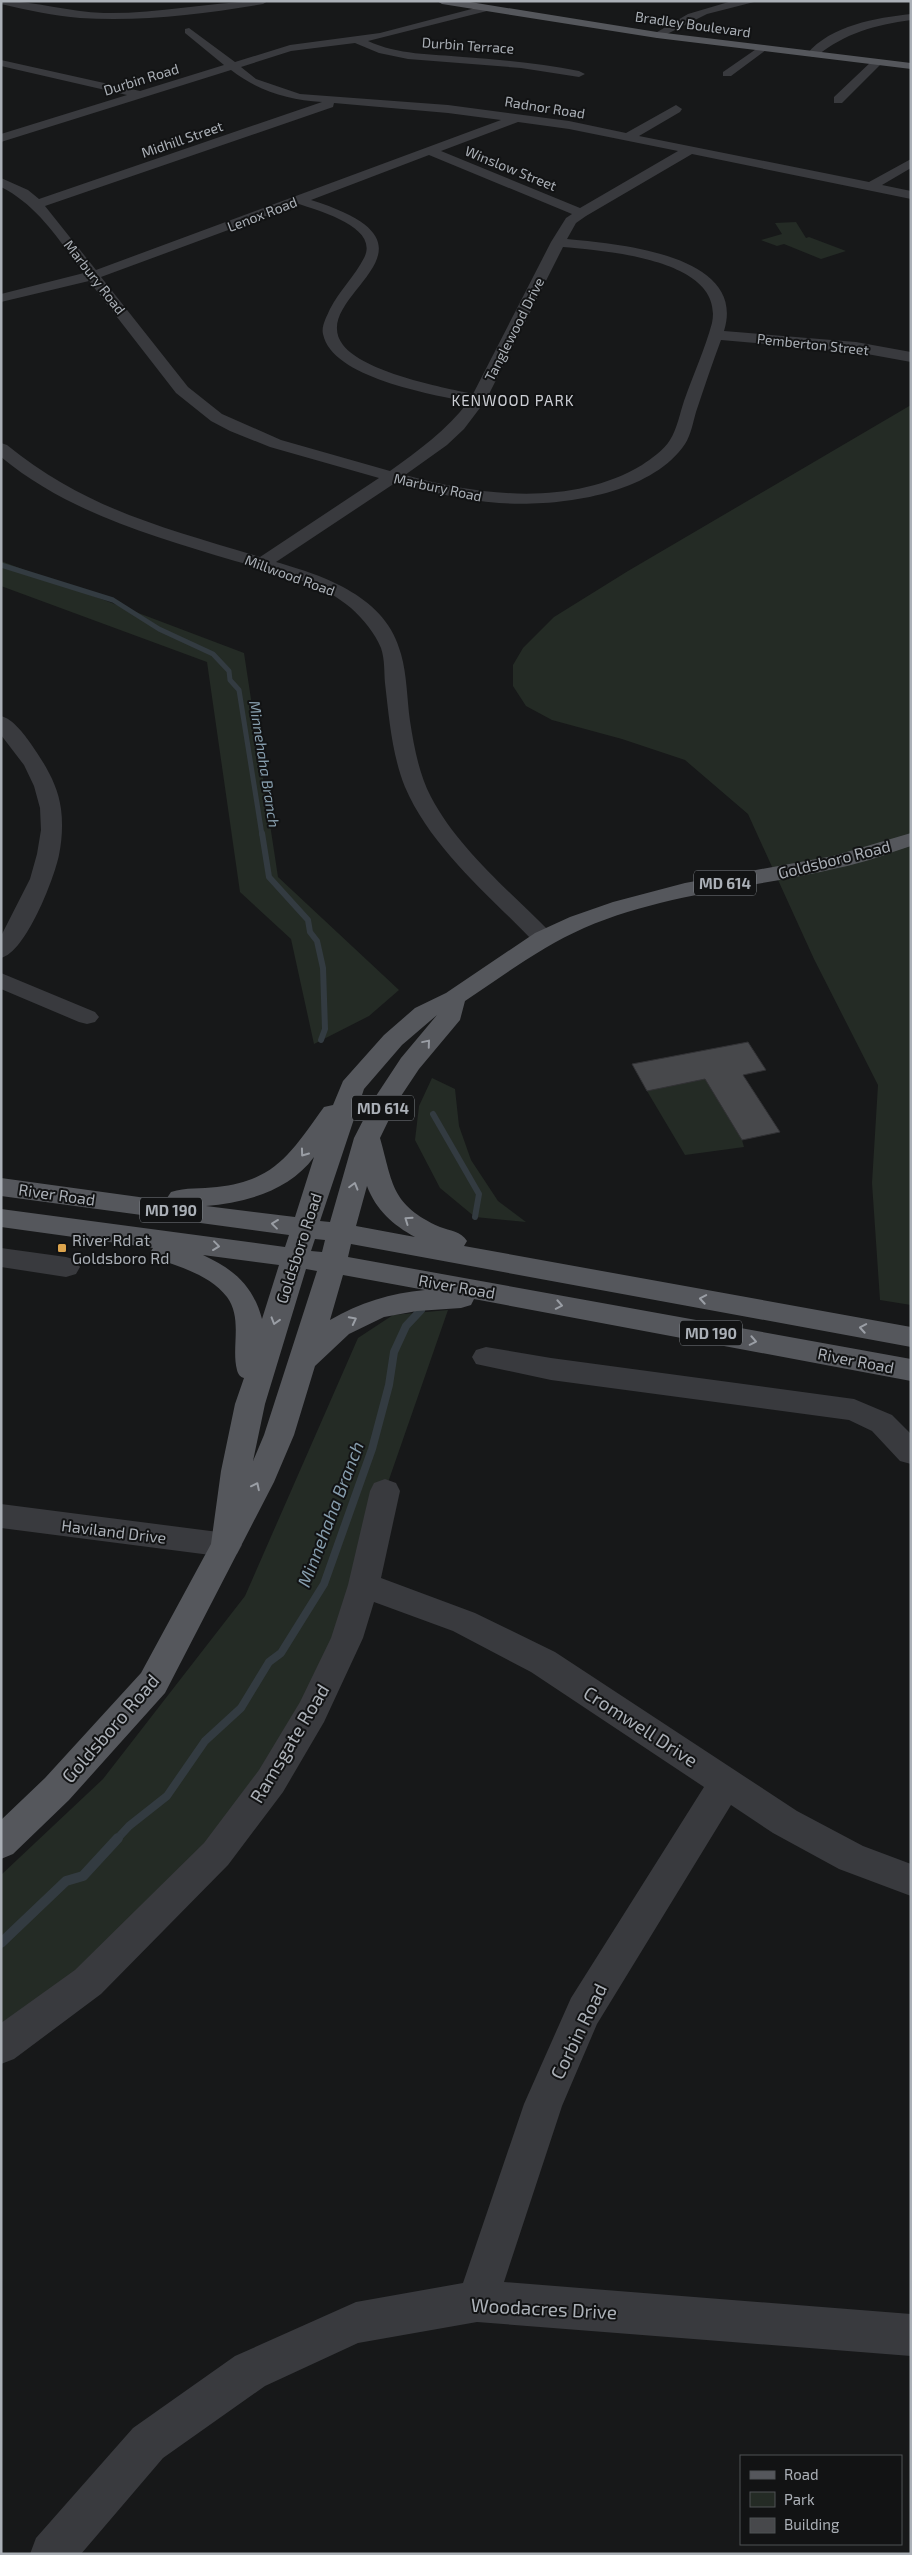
<svg xmlns="http://www.w3.org/2000/svg" width="912" height="2555" viewBox="0 0 912 2555" font-family="'Exo 2',sans-serif">
<style>
.green{fill:#242b25}
.lines{fill:none;stroke-linecap:round;stroke-linejoin:round}
.stream-far3{stroke:#333b41;stroke-width:5}
.stream-far2{stroke:#333b41;stroke-width:6}
.stream-far1{stroke:#333b41;stroke-width:8}
.stream{stroke:#333b41;stroke-width:10}
.building{fill:#47484b;stroke:#323235}
.minor{fill:#393a3e;fill-rule:evenodd}
.major{fill:#55575c;fill-rule:evenodd}
.oneway{stroke:#9a9ea5}
.poi-dot{fill:#dca44d;stroke:#121314;stroke-width:2}
.labels{text-anchor:middle;dominant-baseline:central;stroke-width:4;stroke-linejoin:round;paint-order:stroke}
.far-street-label{font-size:14px;fill:#abb0b7;stroke:#121314}
.far-neighbourhood-label{font-size:15px;letter-spacing:1px;fill:#ccced4;stroke:#121314}
.far-water-label{font-size:15px;font-style:italic;fill:#879eae;stroke:#121314}
.shield{fill:#121314;stroke:#7d8186;stroke-width:1}
.shield-label{font-size:15px;font-weight:bold;fill:#abb0b7}
.street-label{font-size:16px;fill:#abb0b7;stroke:#121314}
.poi-label{font-size:16px;fill:#abb0b7;stroke:#121314;text-anchor:start}
.water-label{font-size:18px;font-style:italic;fill:#879eae;stroke:#121314}
.near-street-label{font-size:19px;fill:#abb0b7;stroke:#121314}
</style>
<rect width="100%" height="100%" fill="#171819"/>
<path class="green" d="M 796,222 L 806,238 L 809,237 L 846,251 L 821,259 L 784,244 L 777,246 L 761,240 L 782,234 L 775,223 Z
M 911,405 L 911,1305 L 880,1300 L 872,1183 L 878,1085 L 814,959 L 748,814 L 685,760 L 622,739 L 552,720 L 526,706 L 513,686 L 513,665 L 523,648 L 554,617 L 628,571 Z
M 1,561 L 244,653 L 278,877 L 399,990 L 369,1016 L 314,1044 L 291,939 L 240,892 L 207,662 L 1,586 Z
M 432,1078 L 455,1089 L 459,1126 L 471,1160 L 498,1201 L 526,1222 L 475,1217 L 440,1188 L 415,1140 L 419,1106 Z
M 705,1079 L 742,1140 L 744,1147 L 685,1155 L 647,1091 Z
M 448,1310 L 385,1491 L 364,1585 L 271,1781 L 1,2046 L 1,1875 L 103,1779 L 245,1596 L 358,1338 L 393,1315 Z"/>
<g class="lines">
<path class="stream-far3" d="M 1,565 L 113,600 L 159,629 L 213,654 L 229,671 L 230,680 L 239,690 L 262,835"/>
<path class="stream-far2" d="M 262,833 L 269,877 L 308,920 L 310,932 L 317,941 L 323,968 L 325,1029 L 321,1040
M 433,1114 L 479,1194 L 475,1217"/>
<path class="stream-far1" d="M 117,1839 L 129,1826 L 167,1796 L 205,1741 L 241,1708 L 269,1662 L 281,1653 L 324,1584 L 372,1449 L 389,1385 L 394,1352 L 406,1326 L 421,1310"/>
<path class="stream" d="M 1,1943 L 66,1881 L 83,1876 L 118,1838"/>
</g>
<path class="building" d="M 748,1042 L 766,1070 L 743,1075 L 780,1132 L 742,1140 L 705,1079 L 647,1091 L 632,1064 Z"/>
<g class="lines">
<path class="minor" d="M 1,1 C 36,1 69,12 104,13 C 159,14 213,1 268,1 L 263,4 C 203,14 142,22 80,18 C 54,16 27,10 1,4 Z
M 732,1 L 758,1 L 707,14 L 661,37 L 657,38 L 652,35 L 688,14 Z
M 483,6 L 487,7 L 487,11 L 368,41 C 398,55 432,54 463,57 C 502,60 541,63 579,71 L 585,74 L 579,77 L 521,68 L 408,59 L 379,53 L 355,43 L 291,51 L 241,67 L 256,79 L 300,94 L 448,105 L 569,121 L 626,133 L 676,105 L 682,109 L 680,112 L 639,136 L 869,182 L 911,159 L 911,168 L 882,185 L 911,191 L 911,199 L 692,154 L 586,216 L 576,223 L 567,239 C 617,244 748,254 724,331 L 856,342 L 911,352 L 911,362 L 856,352 L 721,340 C 712,364 704,388 696,412 C 693,422 691,435 685,444 C 650,496 556,507 499,503 C 464,500 429,492 395,483 L 276,562 C 325,576 387,597 401,654 C 407,675 407,699 410,721 C 414,747 419,774 431,797 C 459,850 510,891 551,933 L 554,938 L 551,943 L 543,945 L 535,943 C 490,896 431,848 405,787 C 392,755 389,717 385,683 C 384,672 385,660 381,648 C 375,633 363,619 351,608 C 320,581 274,572 235,561 C 152,536 69,513 1,457 L 1,443 L 7,445 C 85,509 165,528 260,557 L 379,478 L 270,447 L 230,431 L 211,421 L 176,393 L 89,281 L 1,302 L 1,294 L 84,273 C 59,241 39,206 1,187 L 1,178 L 28,190 L 39,199 L 322,102 C 288,100 258,91 231,70 L 1,142 L 1,134 L 127,95 L 1,66 L 1,60 L 140,91 L 224,65 L 185,33 L 185,29 L 189,28 L 235,62 L 290,45 L 380,33 ZM 334,103 L 448,113 L 501,120 L 96,270 L 45,206 L 333,107 ZM 518,122 L 569,129 L 678,151 L 580,208 L 441,151 ZM 429,155 L 572,214 L 566,218 L 551,242 L 473,394 C 440,387 364,372 343,345 C 305,295 464,248 311,200 ZM 299,204 C 319,211 380,227 364,258 C 355,276 339,291 330,309 C 327,316 321,326 323,334 C 332,378 431,394 468,402 C 446,431 419,450 390,471 L 281,440 L 222,414 L 188,387 L 101,277 ZM 563,247 C 605,251 725,259 712,323 C 705,349 693,375 684,401 C 680,413 677,429 670,440 C 664,450 651,459 642,465 C 572,507 480,496 405,475 L 447,445 L 464,429 L 486,400 Z
M 911,14 L 911,20 C 875,25 845,33 817,56 L 813,57 L 807,54 C 831,25 876,18 911,14 Z
M 762,45 L 766,46 L 766,50 L 731,76 L 723,76 L 723,72 Z
M 877,59 L 883,62 L 842,103 L 834,103 L 834,97 L 873,60 Z
M 1,716 C 13,719 24,734 31,744 C 45,764 58,785 61,809 C 63,824 62,840 59,855 C 54,879 26,952 1,958 L 1,936 L 30,879 L 37,854 L 41,830 L 40,808 L 34,786 L 24,765 L 1,735 Z
M 1,973 L 95,1012 L 99,1017 L 95,1022 L 87,1024 L 79,1022 L 1,989 Z
M 1,1248 L 66,1257 L 76,1260 L 80,1267 L 76,1274 L 66,1277 L 1,1267 Z
M 486,1347 L 551,1358 L 854,1399 L 892,1415 L 911,1434 L 911,1464 L 900,1461 L 872,1431 L 849,1420 L 551,1380 L 476,1364 L 472,1357 L 476,1350 Z
M 385,1479 L 396,1483 L 400,1491 L 381,1578 L 475,1613 L 555,1652 L 797,1811 L 863,1846 L 911,1864 L 911,1896 L 839,1869 L 773,1833 L 731,1805 L 597,2024 L 562,2106 L 504,2282 L 911,2314 L 911,2356 L 477,2322 L 358,2343 L 265,2386 L 163,2458 L 81,2554 L 30,2554 L 36,2538 L 133,2428 L 235,2356 L 356,2302 L 463,2283 L 524,2104 L 571,1998 L 704,1787 L 531,1672 L 453,1631 L 374,1602 L 363,1638 L 324,1722 L 283,1792 L 228,1865 L 101,1994 L 14,2059 L 1,2064 L 1,2023 L 75,1970 L 204,1843 L 259,1770 L 300,1702 L 331,1638 L 348,1585 L 370,1491 L 374,1483 Z
M 1,1504 L 226,1533 L 237,1536 L 242,1545 L 237,1554 L 226,1557 L 1,1528 Z"/>
<path class="major" d="M 437,1 L 464,1 L 657,32 L 911,63 L 911,69 L 657,38 L 442,4 Z
M 911,833 L 911,846 C 887,854 863,863 838,868 C 754,888 664,893 584,928 C 541,947 504,975 465,1001 L 460,1020 L 419,1069 L 399,1099 L 380,1138 C 393,1184 391,1205 440,1227 C 450,1231 461,1231 467,1241 L 464,1246 L 911,1327 L 911,1347 L 351,1244 L 348,1257 L 911,1359 L 911,1381 L 474,1299 L 471,1305 L 461,1308 L 417,1311 L 384,1317 L 349,1334 L 315,1366 L 294,1435 L 274,1482 L 165,1693 L 69,1800 L 13,1854 L 1,1859 L 1,1820 L 45,1778 L 141,1673 L 211,1544 L 221,1471 L 235,1404 L 244,1378 C 240,1377 238,1374 237,1370 C 231,1347 243,1319 227,1297 C 210,1275 180,1267 155,1258 L 151,1251 L 153,1248 L 1,1227 L 1,1209 L 285,1247 L 289,1235 L 1,1196 L 1,1178 L 168,1201 L 167,1198 L 171,1192 C 186,1187 201,1189 217,1187 C 276,1181 292,1151 324,1107 L 333,1105 L 343,1081 L 384,1035 L 415,1008 L 446,993 L 535,933 L 570,917 L 613,902 L 685,883 L 833,856 ZM 437,1015 L 401,1058 L 374,1099 L 354,1138 L 330,1222 L 320,1221 L 364,1089 L 402,1045 ZM 314,1157 L 295,1217 L 206,1206 C 246,1203 290,1190 314,1157 ZM 367,1186 C 376,1210 393,1225 415,1237 L 356,1226 ZM 315,1239 L 325,1240 L 322,1252 L 311,1251 ZM 203,1255 L 279,1265 L 262,1319 C 253,1285 233,1269 203,1255 ZM 306,1269 L 317,1271 L 264,1435 L 253,1461 L 265,1404 ZM 343,1275 L 425,1290 C 391,1293 359,1303 330,1320 Z"/>
</g>
<defs><path id="oneway-chevron" d="M-2-3.5L2.5 0L-2 3.5" fill="none" stroke-width="1.6" stroke-linecap="round" stroke-linejoin="round" transform="scale(1.25)"/></defs>
<g class="oneway">
<use href="#oneway-chevron" transform="translate(427 1043) rotate(-50)"/>
<use href="#oneway-chevron" transform="translate(304 1153) rotate(126)"/>
<use href="#oneway-chevron" transform="translate(354 1186) rotate(-74)"/>
<use href="#oneway-chevron" transform="translate(408 1220) rotate(-145)"/>
<use href="#oneway-chevron" transform="translate(275 1224) rotate(-173)"/>
<use href="#oneway-chevron" transform="translate(216 1246) rotate(7)"/>
<use href="#oneway-chevron" transform="translate(703 1299) rotate(-170)"/>
<use href="#oneway-chevron" transform="translate(559 1305) rotate(11)"/>
<use href="#oneway-chevron" transform="translate(353 1320) rotate(-27)"/>
<use href="#oneway-chevron" transform="translate(275 1321) rotate(107)"/>
<use href="#oneway-chevron" transform="translate(863 1328) rotate(-170)"/>
<use href="#oneway-chevron" transform="translate(753 1341) rotate(11)"/>
<use href="#oneway-chevron" transform="translate(256 1486) rotate(-64)"/>
</g>
<rect class="poi-dot" x="57" y="1243" width="10" height="10" rx="2.5"/>
<g class="labels">
<g class="far-street-label">
<text transform="translate(693 24) rotate(8)">Bradley Boulevard</text>
<text transform="translate(468 45) rotate(4)">Durbin Terrace</text>
<text transform="translate(141 79) rotate(-17)">Durbin Road</text>
<text transform="translate(545 107) rotate(9)">Radnor Road</text>
<text transform="translate(182 139) rotate(-19)">Midhill Street</text>
<text transform="translate(511 168) rotate(22)">Winslow Street</text>
<text transform="translate(262 214) rotate(-21)">Lenox Road</text>
<text transform="translate(95 277) rotate(52)">Marbury Road</text>
<text transform="translate(514 329) rotate(-63)">Tanglewood Drive</text>
<text transform="translate(813 344) rotate(6)">Pemberton Street</text>
<text transform="translate(438 487) rotate(12)">Marbury Road</text>
<text transform="translate(290 575) rotate(20)">Millwood Road</text>
</g>
<g class="far-neighbourhood-label">
<text x="513" y="400">KENWOOD PARK</text>
</g>
<g class="far-water-label">
<text transform="translate(265 764) rotate(81)">Minnehaha Branch</text>
</g>
<g class="shield">
<rect x="694" y="870.5" width="62" height="25" rx="4"/>
<rect x="352" y="1095.5" width="62" height="25" rx="4"/>
<rect x="140" y="1197.5" width="62" height="25" rx="4"/>
<rect x="680" y="1320.5" width="62" height="25" rx="4"/>
</g>
<g class="shield-label">
<text x="725" y="883">MD 614</text>
<text x="383" y="1108">MD 614</text>
<text x="171" y="1210">MD 190</text>
<text x="711" y="1333">MD 190</text>
</g>
<g class="street-label">
<text transform="translate(834 859) rotate(-14)">Goldsboro Road</text>
<text transform="translate(57 1194) rotate(8)">River Road</text>
<text transform="translate(298 1248) rotate(-72)">Goldsboro Road</text>
<text transform="translate(457 1286) rotate(10)">River Road</text>
<text transform="translate(856 1360) rotate(11)">River Road</text>
<text transform="translate(114 1531) rotate(7)">Haviland Drive</text>
</g>
<g class="poi-label">
<text x="72" y="1239">River Rd at<tspan x="72" dy="18">Goldsboro Rd</tspan></text>
</g>
<g class="water-label">
<text transform="translate(330 1514) rotate(-69)">Minnehaha Branch</text>
</g>
<g class="near-street-label">
<text transform="translate(641 1726) rotate(33)">Cromwell Drive</text>
<text transform="translate(110 1728) rotate(-49)">Goldsboro Road</text>
<text transform="translate(289 1743) rotate(-59)">Ramsgate Road</text>
<text transform="translate(578 2031) rotate(-64)">Corbin Road</text>
<text transform="translate(544 2308) rotate(3)">Woodacres Drive</text>
</g>
</g>
<rect width="912" height="2555" fill="none" stroke="#abb0b7" stroke-width="5"/>
<rect x="740" y="2455" width="162" height="90" fill="#121314" stroke="#4f5255"/>
<rect x="750" y="2471" width="25" height="8" fill="#55575c" stroke="#4f5255"/>
<text x="784" y="2480" font-size="15" fill="#abb0b7">Road</text>
<rect x="750" y="2492" width="25" height="15" fill="#242b25" stroke="#4f5255"/>
<text x="784" y="2505" font-size="15" fill="#abb0b7">Park</text>
<rect x="750" y="2518" width="25" height="15" fill="#47484b" stroke="#4f5255"/>
<text x="784" y="2530" font-size="15" fill="#abb0b7">Building</text>
</svg>
